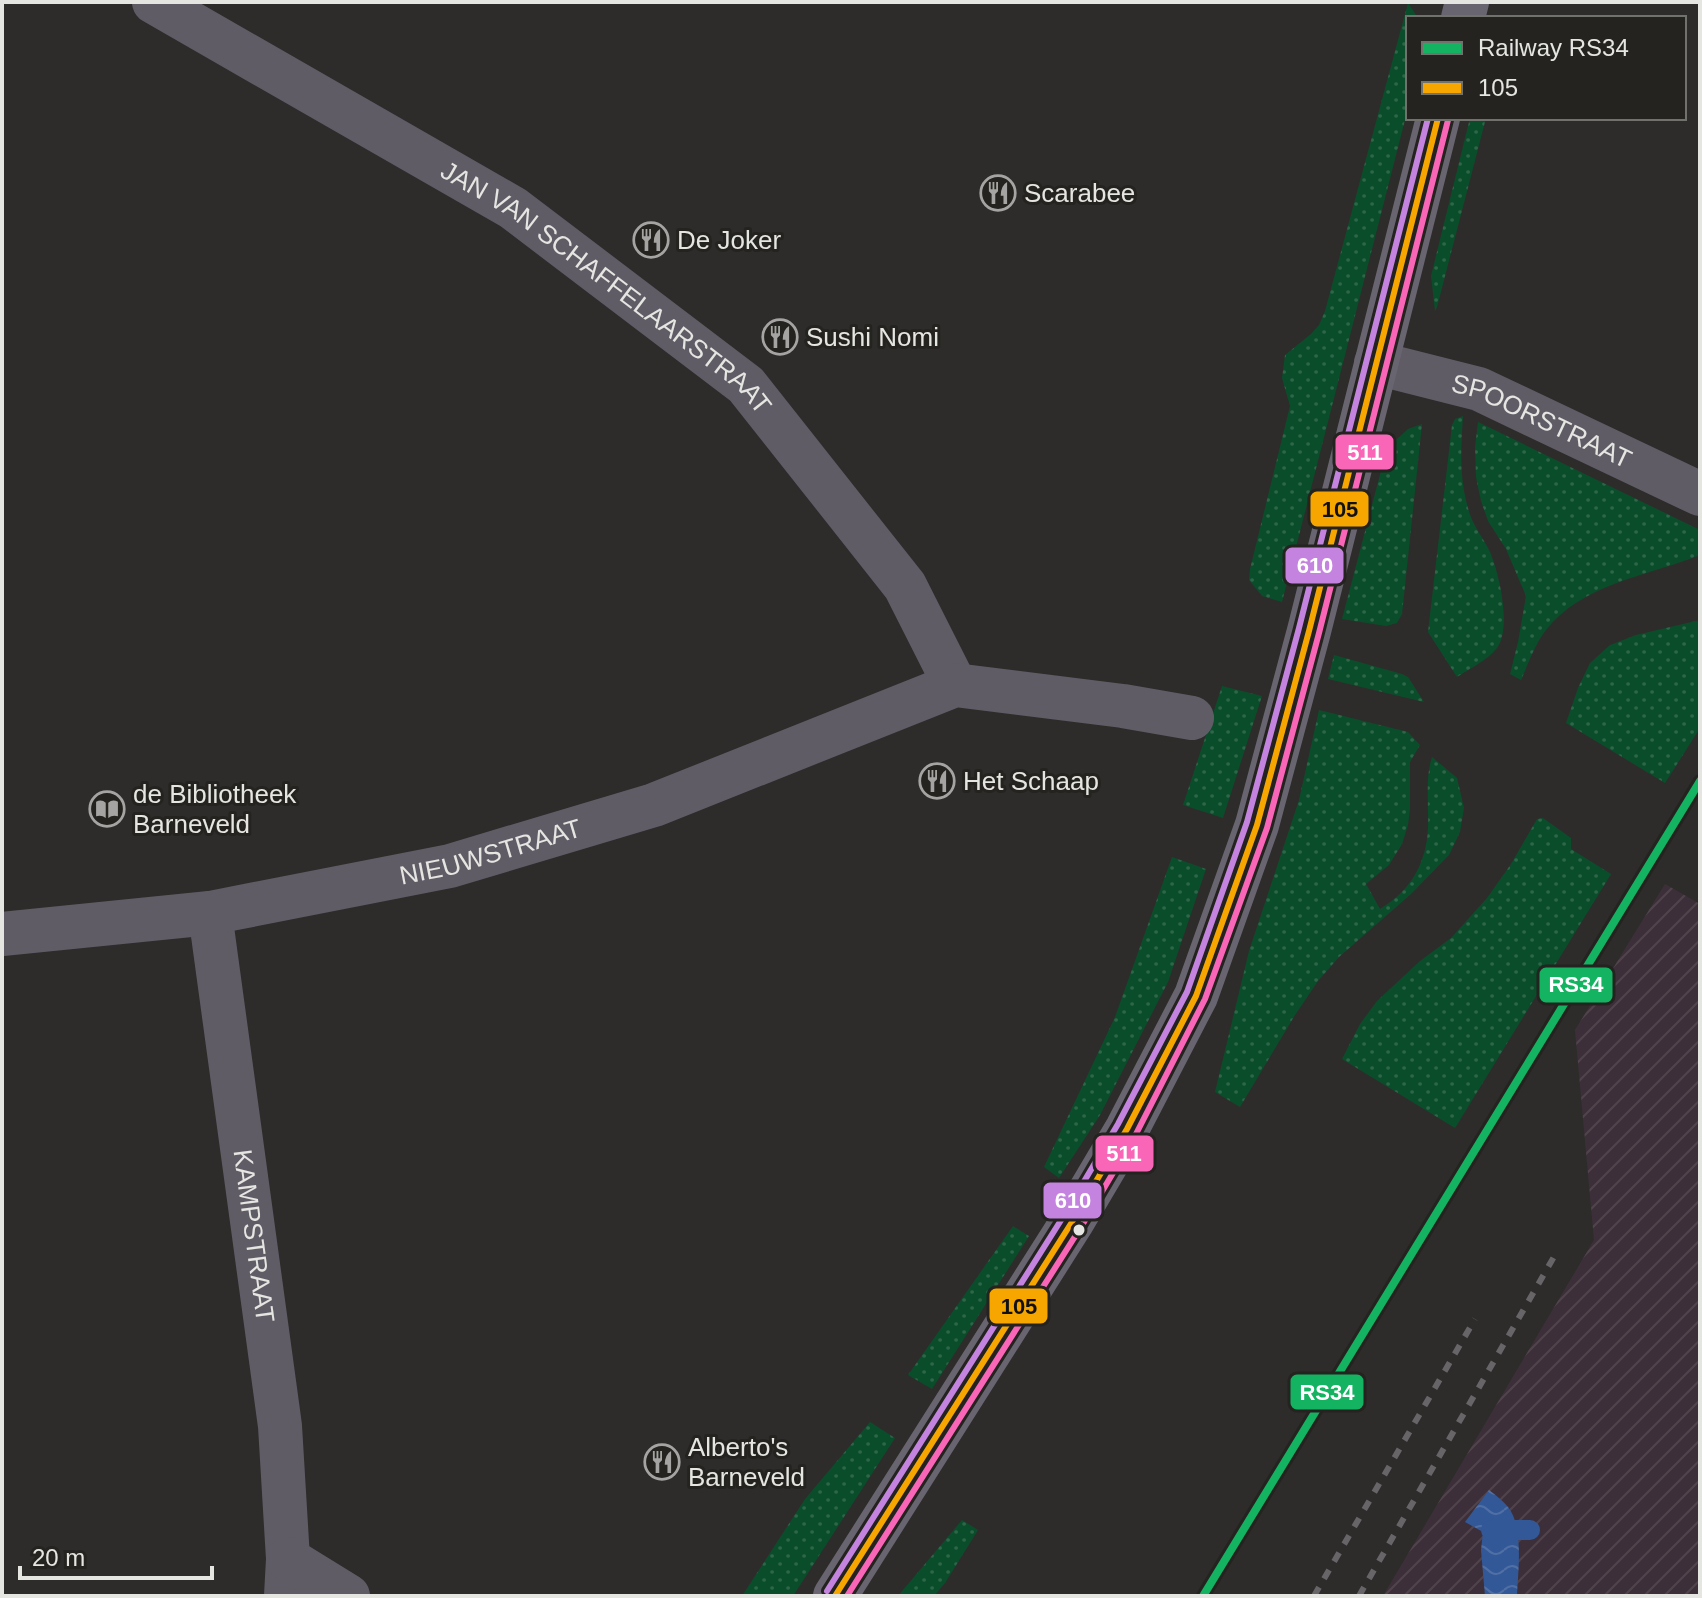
<svg xmlns="http://www.w3.org/2000/svg" width="1702" height="1598" viewBox="0 0 1702 1598" font-family="Arial,sans-serif">
<style>
.industrial{fill:url(#industrial-furrows)}
.grass{fill:url(#grass-dots)}
.water{fill:url(#water-waves)}
.lines{fill:none;stroke-linecap:round;stroke-linejoin:round}
.stream{stroke:#325897;stroke-width:20}
.minor{stroke:#605c66;stroke-width:44}
.major{stroke:#696570;stroke-width:44}
.rail{stroke:#686569;stroke-width:6;stroke-dasharray:10 10;stroke-linecap:butt}
.bus-1-casing{stroke:#242320;stroke-width:12}
.bus-2-casing{stroke:#242320;stroke-width:12}
.bus-3-casing{stroke:#242320;stroke-width:12}
.bus-1{stroke:#f7a600;stroke-width:6}
.bus-2{stroke:#fa66b7;stroke-width:6}
.bus-3{stroke:#c483df;stroke-width:6}
.rail-1-casing{stroke:#242320;stroke-width:14}
.rail-1{stroke:#13b361;stroke-width:8}
.bus-dot{fill:#e5e5e2;stroke:#242320;stroke-width:3}
.labels{text-anchor:middle;dominant-baseline:central;stroke-width:6;stroke-linejoin:round;paint-order:stroke}
.poi-label{font-size:26px;fill:#e5e5e2;stroke:#242320;text-anchor:start}
.street-label{font-size:26px;fill:#e5e5e2;stroke:#242320}
.line-badge{stroke:#242320;stroke-width:3}
.badge-label{font-size:22px;text-anchor:middle;font-weight:bold;fill:#fff}
.pale-badge-label{font-size:22px;text-anchor:middle;font-weight:bold;fill:#111}
</style>
<defs>
<pattern id="industrial-furrows" width="10" height="10" patternUnits="userSpaceOnUse" patternTransform="scale(2)"><rect width="10" height="10" fill="#3d2f39"/><path d="M-1 1l2-2M0 10L10 0M9 11l2-2" fill="none" stroke="#50434c"/></pattern>
<pattern id="grass-dots" width="8" height="8" patternUnits="userSpaceOnUse" patternTransform="scale(2)"><rect width="8" height="8" fill="#0a4d2a"/><path d="M2 2h.1M6 6h.1" fill="none" stroke="#2e6649" stroke-width="1.8" stroke-linecap="round"/></pattern>
<pattern id="water-waves" width="16" height="10" patternUnits="userSpaceOnUse" patternTransform="scale(2)"><rect width="16" height="10" fill="#325897"/><path d="M0 5q4-4 8 0t8 0" fill="none" stroke="#5070a5"/></pattern>
</defs>
<rect width="100%" height="100%" fill="#2d2c2a"/>
<path class="industrial" d="M 1665,884 L 1700,904 L 1700,1596 L 1383,1596 L 1594,1240 L 1575,1030 Z"/>
<path class="grass" d="M 1408,3 L 1418,18 L 1408,18 L 1408,108 L 1282,602 L 1262,596 L 1249,580 L 1250,569 L 1290,406 L 1282,378 L 1285,355 L 1311,334 L 1319,325 L 1325,311 Z
M 1470,118 L 1486,118 L 1437,307 L 1435,311 L 1431,276 Z
M 1463,416 C 1461,447 1459,477 1468,508 C 1472,525 1483,537 1490,552 C 1499,573 1512,628 1497,648 C 1488,660 1469,669 1457,677 L 1428,632 L 1452,425 L 1455,419 Z
M 1478,422 L 1700,530 L 1700,555 C 1643,578 1568,585 1536,646 C 1530,657 1526,669 1521,680 L 1510,674 L 1518,642 L 1526,596 L 1506,549 L 1488,521 L 1481,501 L 1476,477 L 1475,447 Z
M 1422,424 L 1402,614 L 1397,623 L 1386,626 L 1342,619 L 1382,467 L 1396,440 L 1408,429 Z
M 1700,620 L 1700,728 L 1665,783 L 1566,723 L 1578,688 L 1590,663 L 1610,645 L 1636,635 Z
M 1334,655 L 1402,674 L 1408,677 L 1424,702 L 1328,679 Z
M 1222,686 L 1262,696 L 1223,818 L 1183,805 Z
M 1319,710 L 1408,732 L 1420,745 L 1410,762 L 1410,809 L 1408,825 L 1402,844 L 1389,865 L 1366,884 L 1380,909 C 1416,887 1430,855 1428,813 C 1428,794 1426,776 1432,757 L 1457,778 L 1464,808 L 1460,832 L 1449,855 L 1411,894 L 1339,957 L 1318,981 L 1295,1015 L 1240,1107 L 1215,1092 L 1249,951 L 1299,800 Z
M 1543,818 L 1571,838 L 1571,849 L 1611,874 L 1455,1128 L 1342,1059 L 1360,1024 L 1377,1001 L 1420,961 L 1451,938 L 1487,898 L 1511,864 L 1537,819 Z
M 1172,857 L 1206,869 L 1168,982 L 1100,1115 L 1059,1178 L 1044,1167 L 1115,1017 Z
M 1013,1226 L 1029,1236 L 932,1389 L 908,1375 Z
M 870,1422 L 895,1438 L 793,1596 L 742,1596 L 805,1499 Z
M 962,1520 L 978,1530 L 945,1583 L 934,1596 L 898,1596 Z"/>
<path class="water" d="M 1489,1490 C 1496,1495 1503,1501 1508,1507 C 1524,1527 1518,1572 1517,1596 L 1485,1596 L 1481,1550 L 1483,1532 L 1465,1522 Z"/>
<g class="lines">
<path class="stream" d="M 1491,1530 L 1530,1530"/>
<g class="minor">
<path id="s1" d="M 154,2 L 513,208 L 746,385 L 905,586 L 955,685"/>
<path id="s2" d="M 1376,363 L 1479,389 L 1700,494"/>
<path id="s3" d="M 210,913 L 280,1426 L 288,1559 L 286,1596"/>
<path id="s4" d="M 2,934 L 210,913 L 450,866 L 654,805 L 955,685 L 1123,706 L 1192,718"/>
<path d="M 288,1559 L 348,1596"/>
</g>
<path class="major" d="M 1463,18 L 1467,2
M 835,1596 L 1072,1222 L 1127,1129 L 1196,996 L 1257,825 L 1309,631 L 1438,118"/>
<path class="rail" d="M 1314,1596 L 1475,1319
M 1359,1596 L 1555,1255"/>
<defs>
<path id="bus-1" d="M 835,1596 L 1072,1222 L 1127,1129 L 1196,996 L 1257,825 L 1309,631 L 1438,118"/>
<path id="bus-2" d="M 847,1596 L 1081,1227 L 1136,1134 L 1205,999 L 1267,828 L 1319,633 L 1448,120"/>
<path id="bus-3" d="M 827,1591 L 1063,1217 L 1118,1124 L 1187,992 L 1247,822 L 1299,628 L 1428,118"/>
</defs>
<use href="#bus-1" class="bus-1-casing"/>
<use href="#bus-2" class="bus-2-casing"/>
<use href="#bus-3" class="bus-3-casing"/>
<use href="#bus-1" class="bus-1"/>
<use href="#bus-2" class="bus-2"/>
<use href="#bus-3" class="bus-3"/>
<defs>
<path id="rail-1" d="M 1203,1596 L 1700,781"/>
</defs>
<use href="#rail-1" class="rail-1-casing"/>
<use href="#rail-1" class="rail-1"/>
</g>
<defs>
<symbol id="restaurant-ring" viewBox="-11 -11 22 22"><circle r="9.5" fill="#242320" stroke="#a5a4a2" stroke-width="1.5"/><path d="M-5-6h1v4h1v-4h1v4h1v-4h1v5L-1.5 .5V6h-2V.5L-5-1ZM5-6V6H3V1.5H1.5Q1.5-4 5-6Z" fill="#a5a4a2"/></symbol>
<symbol id="library-ring" viewBox="-11 -11 22 22"><circle r="9.5" fill="#242320" stroke="#a5a4a2" stroke-width="1.5"/><path d="M-6-4Q-3-5.5-.7-3.5V5Q-3 3-6 4ZM6-4Q3-5.5 .7-3.5V5Q3 3 6 4Z" fill="#a5a4a2"/></symbol>
</defs>
<g fill-rule="evenodd">
<use href="#restaurant-ring" x="978" y="173" width="40" height="40"/>
<use href="#restaurant-ring" x="631" y="220" width="40" height="40"/>
<use href="#restaurant-ring" x="760" y="317" width="40" height="40"/>
<use href="#restaurant-ring" x="917" y="761" width="40" height="40"/>
<use href="#library-ring" x="87" y="789" width="40" height="40"/>
<use href="#restaurant-ring" x="642" y="1442" width="40" height="40"/>
</g>
<circle class="bus-dot" cx="1079" cy="1230" r="7"/>
<g class="labels">
<g class="poi-label">
<text x="1024" y="193">Scarabee</text>
<text x="677" y="240">De Joker</text>
<text x="806" y="337">Sushi Nomi</text>
<text x="963" y="781">Het Schaap</text>
<text x="133" y="794">de Bibliotheek<tspan x="133" dy="30">Barneveld</tspan></text>
<text x="688" y="1447">Alberto's<tspan x="688" dy="30">Barneveld</tspan></text>
</g>
<g class="street-label">
<text stroke="none"><textPath href="#s1" startOffset="536">JAN VAN SCHAFFELAARSTRAAT</textPath></text>
<text stroke="none"><textPath href="#s2" startOffset="176">SPOORSTRAAT</textPath></text>
<text stroke="none"><textPath href="#s4" startOffset="496">NIEUWSTRAAT</textPath></text>
<text stroke="none"><textPath href="#s3" startOffset="326">KAMPSTRAAT</textPath></text>
</g>
</g>
<g class="line-badge">
<rect x="1334" y="433" width="61" height="38" rx="8" fill="#fa66b7"/>
<rect x="1309" y="490" width="61" height="38" rx="8" fill="#f7a600"/>
<rect x="1284" y="546" width="61" height="39" rx="8" fill="#c483df"/>
<rect x="1538" y="966" width="76" height="38" rx="8" fill="#13b361"/>
<rect x="1094" y="1134" width="61" height="39" rx="8" fill="#fa66b7"/>
<rect x="1042" y="1181" width="61" height="39" rx="8" fill="#c483df"/>
<rect x="988" y="1287" width="61" height="38" rx="8" fill="#f7a600"/>
<rect x="1289" y="1373" width="76" height="38" rx="8" fill="#13b361"/>
</g>
<g class="badge-label">
<text x="1365" y="460">511</text>
<text x="1315" y="573">610</text>
<text x="1576" y="992">RS34</text>
<text x="1124" y="1161">511</text>
<text x="1073" y="1208">610</text>
<text x="1327" y="1400">RS34</text>
</g>
<g class="pale-badge-label">
<text x="1340" y="517">105</text>
<text x="1019" y="1314">105</text>
</g>
<rect width="1702" height="1598" fill="none" stroke="#e5e5e2" stroke-width="8"/>
<rect x="1406" y="16" width="280" height="104" fill="#242320" stroke="#71716e" stroke-width="2"/>
<rect x="1422" y="42" width="40" height="12" fill="#13b361" stroke="#71716e" stroke-width="2"/>
<text x="1478" y="56" font-size="24" fill="#e5e5e2">Railway RS34</text>
<rect x="1422" y="82" width="40" height="12" fill="#f7a600" stroke="#71716e" stroke-width="2"/>
<text x="1478" y="96" font-size="24" fill="#e5e5e2">105</text>
<path d="M20 1566v12h192v-12" fill="none" stroke="#e5e5e2" stroke-width="4"/>
<text x="32" y="1566" font-size="24" fill="#e5e5e2" stroke="#242320" stroke-width="6" paint-order="stroke">20 m</text>
</svg>
